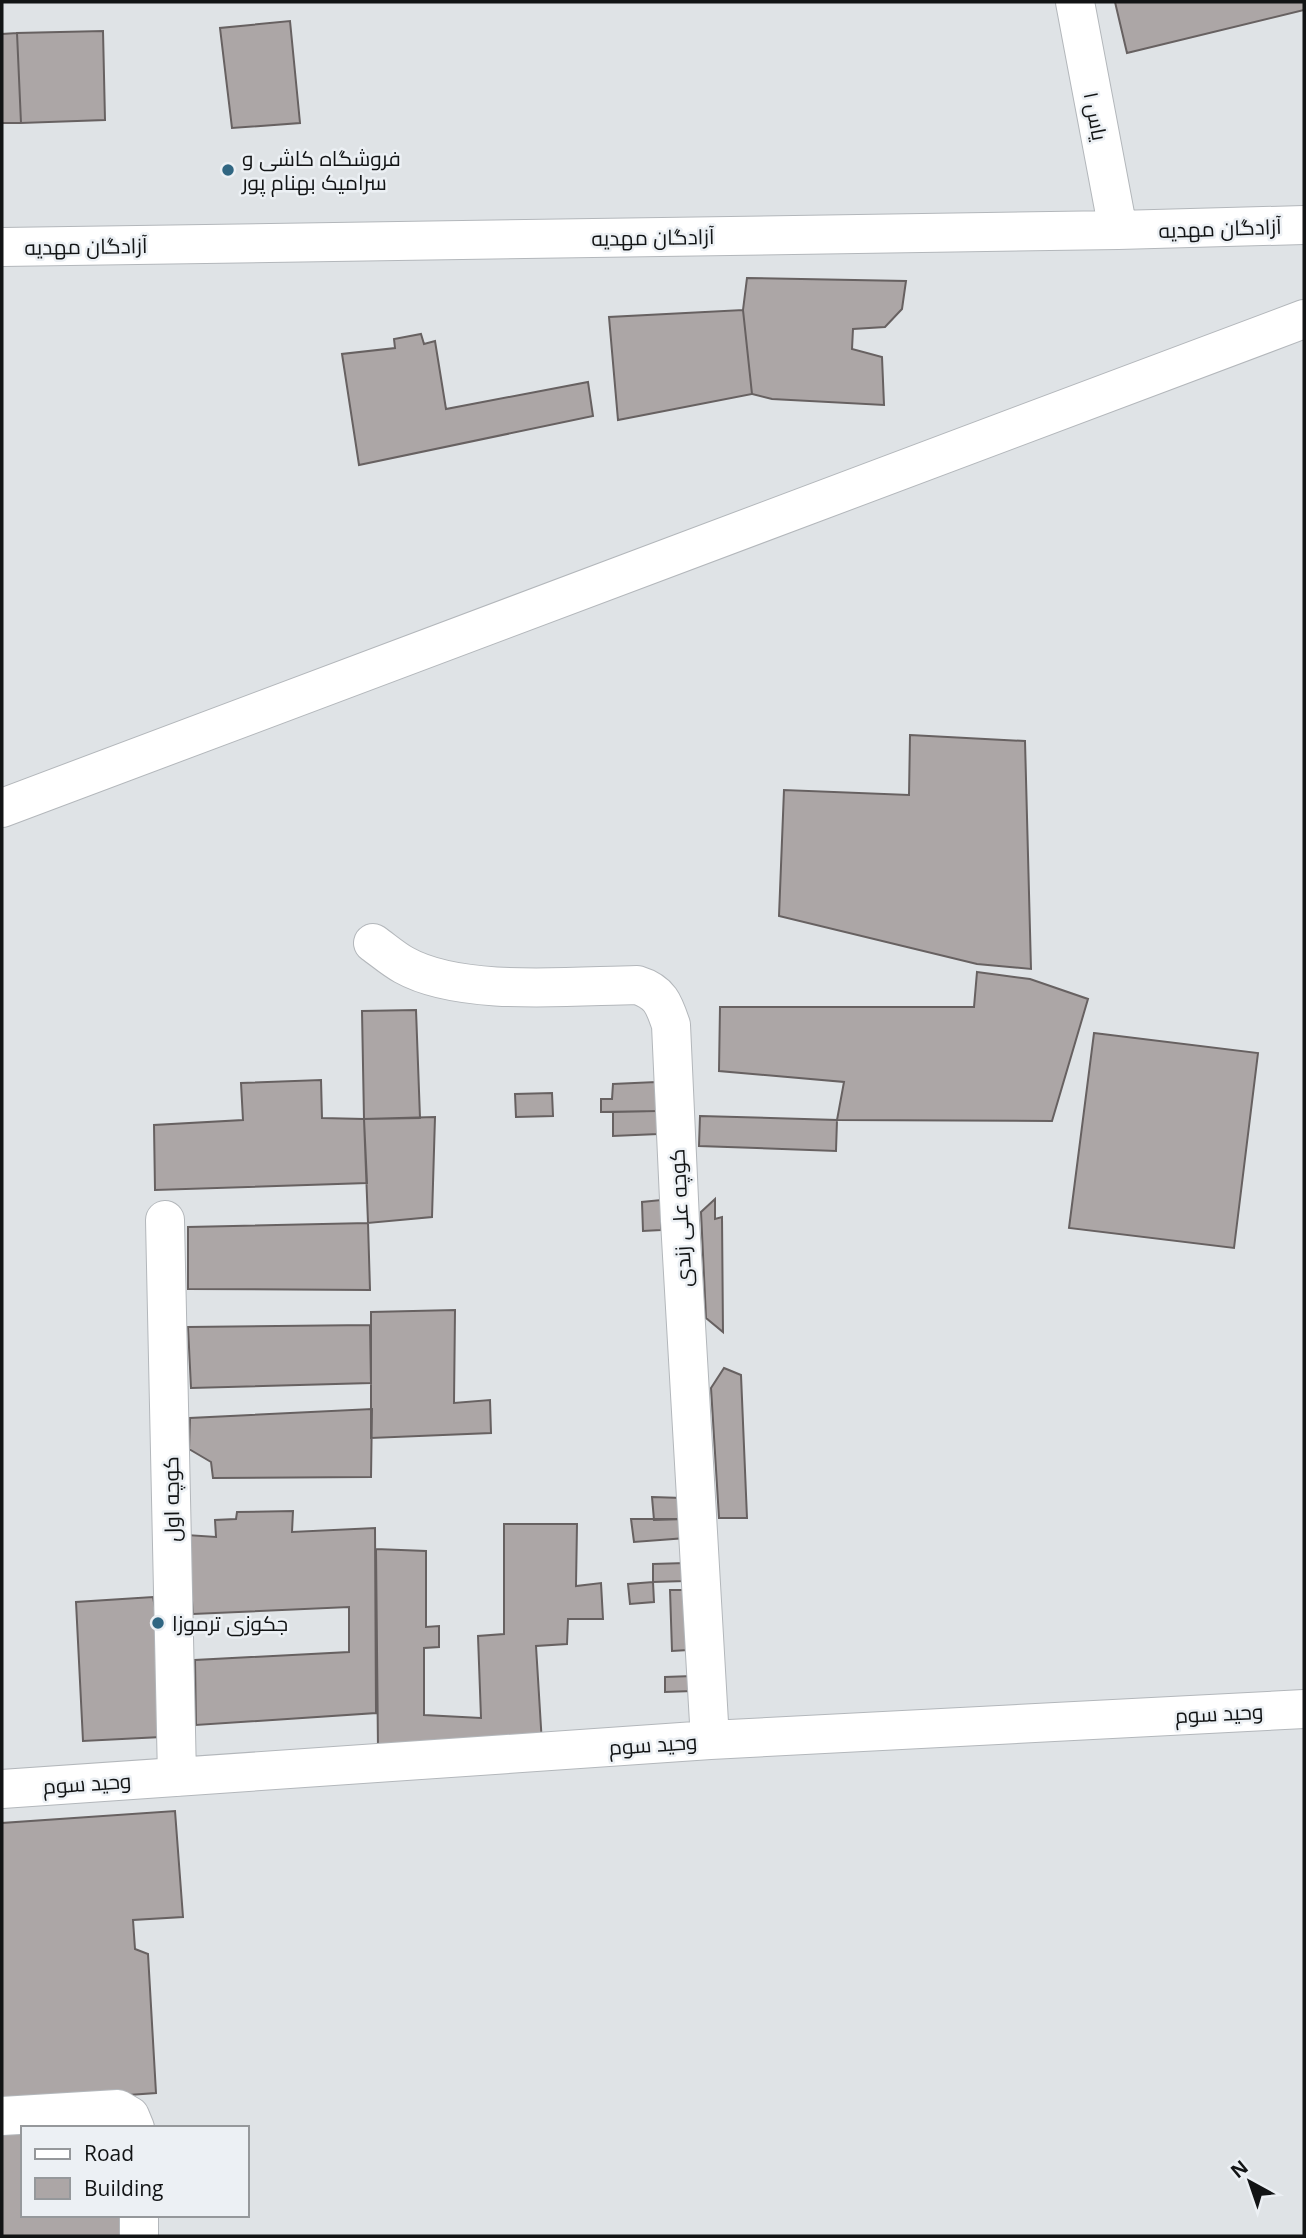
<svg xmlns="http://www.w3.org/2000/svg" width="1306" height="2238" viewBox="0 0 1306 2238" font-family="'Open Sans',Cairo,sans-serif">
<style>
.building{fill:#aca6a6;stroke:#676161;stroke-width:2}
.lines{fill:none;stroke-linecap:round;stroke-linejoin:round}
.minor-casing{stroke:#b3b7bb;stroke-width:40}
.minor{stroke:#fff;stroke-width:38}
.poi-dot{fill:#306682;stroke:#ecf0f4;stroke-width:2.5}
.labels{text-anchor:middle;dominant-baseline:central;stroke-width:5;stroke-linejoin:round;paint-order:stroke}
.street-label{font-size:21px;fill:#121415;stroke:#ecf0f4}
.poi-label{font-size:21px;fill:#121415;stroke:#ecf0f4;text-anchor:start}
</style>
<rect width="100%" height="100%" fill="#dfe3e6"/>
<path class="building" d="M 1115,2 L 1304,2 L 1304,10 L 1127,53 Z
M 290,21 L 300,123 L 232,128 L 220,28 Z
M 103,31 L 105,120 L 21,123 L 17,33 Z
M 17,33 L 21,123 L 2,123 L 2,34 Z
M 747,278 L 906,281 L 902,309 L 885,327 L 853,329 L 852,349 L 882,357 L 884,405 L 772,399 L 752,394 L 743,310 Z
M 743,310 L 752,394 L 618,420 L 609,317 Z
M 421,334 L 424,344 L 435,341 L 446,409 L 588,382 L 593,416 L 359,465 L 342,354 L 395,348 L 394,339 Z
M 910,735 L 1025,741 L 1031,969 L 977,964 L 779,916 L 784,790 L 909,795 Z
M 977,972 L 1030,979 L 1088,999 L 1052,1121 L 837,1120 L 844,1082 L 719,1071 L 720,1007 L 974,1007 Z
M 416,1010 L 420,1118 L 364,1119 L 362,1011 Z
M 1094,1033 L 1258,1053 L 1234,1248 L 1069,1228 Z
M 321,1080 L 322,1118 L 364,1119 L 367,1183 L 155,1190 L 154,1125 L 243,1120 L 241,1083 Z
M 656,1082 L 658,1111 L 601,1112 L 601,1099 L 612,1099 L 613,1084 Z
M 552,1093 L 553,1116 L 516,1117 L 515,1094 Z
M 658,1111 L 658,1134 L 613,1136 L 613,1112 Z
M 700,1116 L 837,1120 L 836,1151 L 699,1146 Z
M 435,1117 L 432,1217 L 368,1223 L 364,1119 Z
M 715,1199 L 715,1219 L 722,1217 L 723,1332 L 706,1318 L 701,1212 Z
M 661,1200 L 661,1230 L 643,1231 L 642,1202 Z
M 368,1223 L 370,1290 L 188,1289 L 188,1227 Z
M 455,1310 L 454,1403 L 490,1400 L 491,1433 L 371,1438 L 371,1312 Z
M 370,1325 L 371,1383 L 191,1388 L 188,1327 Z
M 724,1368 L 741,1375 L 747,1518 L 719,1518 L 711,1388 Z
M 372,1409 L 371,1477 L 213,1478 L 211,1462 L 189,1449 L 190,1418 Z
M 652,1497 L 682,1498 L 685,1519 L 654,1520 Z
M 293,1511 L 292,1532 L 375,1528 L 376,1713 L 196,1725 L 195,1660 L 349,1652 L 349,1607 L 193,1614 L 187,1535 L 216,1537 L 215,1520 L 236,1519 L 237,1512 Z
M 631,1519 L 685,1519 L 686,1538 L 634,1542 Z
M 504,1524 L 577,1524 L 576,1586 L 601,1583 L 603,1619 L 568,1619 L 567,1644 L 536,1646 L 542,1744 L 378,1749 L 376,1549 L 426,1551 L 426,1627 L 439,1626 L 439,1647 L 424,1648 L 424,1715 L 481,1718 L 478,1636 L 504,1634 Z
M 685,1563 L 685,1581 L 653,1582 L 653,1564 Z
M 653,1582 L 654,1602 L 630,1604 L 628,1584 Z
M 670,1590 L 686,1590 L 688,1650 L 672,1651 Z
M 153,1597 L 158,1623 L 161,1737 L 83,1741 L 76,1602 Z
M 692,1676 L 692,1691 L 665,1692 L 665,1677 Z
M 175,1811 L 183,1917 L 133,1920 L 135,1949 L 148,1954 L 156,2093 L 2,2104 L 2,1823 Z
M 2,2128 L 23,2128 L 23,2215 L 120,2215 L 121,2236 L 2,2236 Z"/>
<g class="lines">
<defs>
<path id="minor" d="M 1075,2 L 1118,230
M 2,247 L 1118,230 L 1304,225
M 2,808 L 1304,319
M 373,943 C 383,950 393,959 404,965 C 461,997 572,986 637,985 C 660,992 664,1004 671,1025 L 680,1221 L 710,1740
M 165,1220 L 177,1777
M 2,1789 L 710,1740 L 1304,1709
M 2,2116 L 118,2109 L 130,2116 L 135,2128
M 139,2215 L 139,2236"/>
</defs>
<use href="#minor" class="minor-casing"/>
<use href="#minor" class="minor"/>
</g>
<g class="poi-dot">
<circle cx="228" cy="170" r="7"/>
<circle cx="158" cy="1623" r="7"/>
</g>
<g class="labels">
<g class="street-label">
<text transform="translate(1096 116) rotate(79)">یاس ۱</text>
<text transform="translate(1220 228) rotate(-2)">آزادگان مهدیه</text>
<text transform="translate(653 237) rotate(-1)">آزادگان مهدیه</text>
<text transform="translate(86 246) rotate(-1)">آزادگان مهدیه</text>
<text transform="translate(680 1218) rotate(-93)">کوچه علی زندی</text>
<text transform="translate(171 1499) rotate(-91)">کوچه اول</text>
<text transform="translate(1219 1713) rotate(-3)">وحید سوم</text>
<text transform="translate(653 1744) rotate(-4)">وحید سوم</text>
<text transform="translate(87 1783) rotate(-4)">وحید سوم</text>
</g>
<g class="poi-label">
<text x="242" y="158">فروشگاه کاشی و<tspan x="242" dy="24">سرامیک بهنام پور</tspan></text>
<text x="172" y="1623">جکوزی ترموزا</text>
</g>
</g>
<rect width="1306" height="2238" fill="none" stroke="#121415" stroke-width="7"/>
<rect x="21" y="2126" width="228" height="91" fill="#ecf0f4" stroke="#95989b" stroke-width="2"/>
<rect x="35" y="2149" width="35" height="10" fill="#ffffff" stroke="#95989b" stroke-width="2"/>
<text x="84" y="2161" font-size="21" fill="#121415">Road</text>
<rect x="35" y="2178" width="35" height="21" fill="#aca6a6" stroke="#95989b" stroke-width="2"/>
<text x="84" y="2196" font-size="21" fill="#121415">Building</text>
<g transform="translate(1250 2182) rotate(320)" stroke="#ecf0f4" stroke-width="5" paint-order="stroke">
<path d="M0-5L12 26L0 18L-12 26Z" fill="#121415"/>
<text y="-10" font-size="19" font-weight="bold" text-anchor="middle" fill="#121415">N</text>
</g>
</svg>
